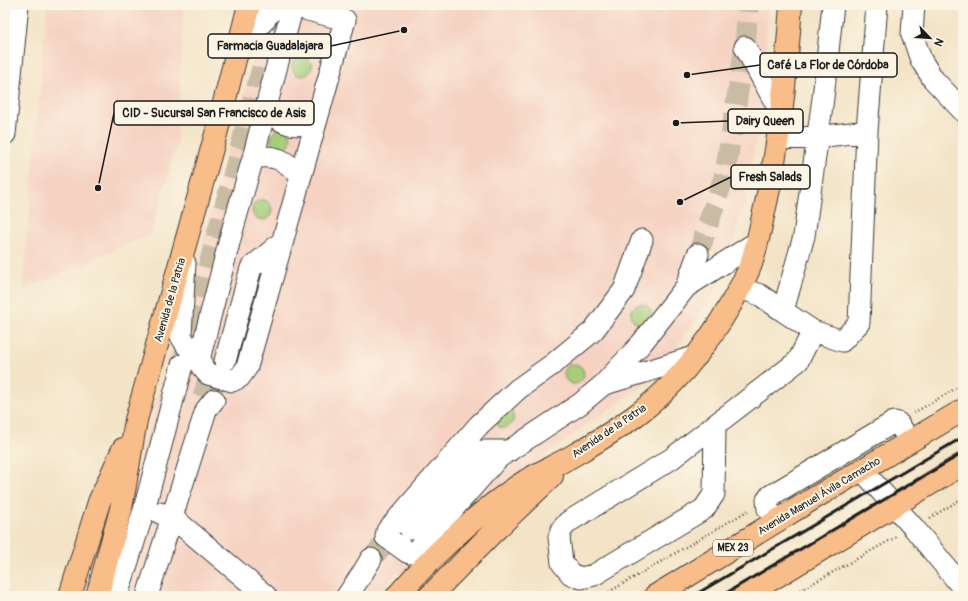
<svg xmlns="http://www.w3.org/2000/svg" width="968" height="601" viewBox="0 0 968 601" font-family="Pangolin,sans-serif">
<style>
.built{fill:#f5d2c2}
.green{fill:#a5ce79;stroke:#60754a}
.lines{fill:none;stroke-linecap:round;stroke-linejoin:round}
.minor-tunnel{stroke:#c8bca5;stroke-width:21;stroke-dasharray:21 10;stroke-linecap:butt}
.minor-casing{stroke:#3c3a36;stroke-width:23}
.major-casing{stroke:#3c3a36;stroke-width:24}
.path{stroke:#3c3a36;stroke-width:2.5;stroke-dasharray:1 3;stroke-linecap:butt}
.minor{stroke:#fff;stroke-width:21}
.major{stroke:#f8bd89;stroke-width:22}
.rail{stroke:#1c1c1c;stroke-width:3}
.labels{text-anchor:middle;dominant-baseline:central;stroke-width:4;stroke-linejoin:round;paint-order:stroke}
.shield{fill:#fcf5e5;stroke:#5f5d58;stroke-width:1}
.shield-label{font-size:10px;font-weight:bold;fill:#1c1c1c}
.street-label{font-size:11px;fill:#1c1c1c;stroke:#fcf5e5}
.leader{fill:none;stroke:#1c1c1c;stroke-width:1.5}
.callout-dot{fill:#1c1c1c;stroke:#fcf5e5;stroke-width:1.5}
.callout{fill:#fcf5e5;stroke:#1c1c1c;stroke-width:1.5}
.callout-label{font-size:12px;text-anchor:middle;font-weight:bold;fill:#1c1c1c}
</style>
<rect width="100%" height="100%" fill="#fcf5e5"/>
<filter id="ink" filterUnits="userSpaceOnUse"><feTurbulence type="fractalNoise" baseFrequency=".025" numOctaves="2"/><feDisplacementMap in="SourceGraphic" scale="8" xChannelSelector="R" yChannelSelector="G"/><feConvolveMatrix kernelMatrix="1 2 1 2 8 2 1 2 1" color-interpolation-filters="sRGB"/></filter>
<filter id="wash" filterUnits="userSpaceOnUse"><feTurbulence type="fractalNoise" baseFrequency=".012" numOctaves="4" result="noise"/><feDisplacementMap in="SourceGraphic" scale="16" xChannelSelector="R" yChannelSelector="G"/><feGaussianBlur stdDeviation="0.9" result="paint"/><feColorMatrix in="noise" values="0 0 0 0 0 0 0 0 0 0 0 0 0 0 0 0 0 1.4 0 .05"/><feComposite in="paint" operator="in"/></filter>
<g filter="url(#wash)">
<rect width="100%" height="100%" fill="#f3e4c7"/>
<path class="built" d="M 47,5 L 184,5 L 177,142 L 151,234 L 23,290 Z
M 270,5 L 768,5 L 766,53 L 758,129 L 745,198 L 725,274 L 696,321 L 651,380 L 548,452 L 449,533 L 404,580 L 397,571 L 377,596 L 100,596 Z"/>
<path class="green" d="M292 66a10 10 0 1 1 20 0a10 10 0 1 1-20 0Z
M271 139a10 10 0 1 1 20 0a10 10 0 1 1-20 0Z
M252 210a10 10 0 1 1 20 0a10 10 0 1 1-20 0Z
M631 314a10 10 0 1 1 20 0a10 10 0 1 1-20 0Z
M564 374a10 10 0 1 1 20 0a10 10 0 1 1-20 0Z
M 510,410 C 516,417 514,425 505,428 L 499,427 L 495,422 Z"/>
</g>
<g filter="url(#ink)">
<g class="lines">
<path class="minor-tunnel" d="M 698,254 L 725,174 L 745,47 L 748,5
M 184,358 L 279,5
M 203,397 L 214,358
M 371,559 L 401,525"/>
<defs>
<path id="minor" d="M 833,5 L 823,98 L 804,236 L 783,311 L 813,331 L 842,341 L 859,323 L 867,131
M 914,5 L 912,34 L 921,60 L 933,79 L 963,111
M 293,6 L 345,20 L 247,367 L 240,377 L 232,381 L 208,374 L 202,367 L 200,356 L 231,235 L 253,158 C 266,107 279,57 293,6 L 293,5
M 745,47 L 781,113
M 237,54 L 276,5
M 265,110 C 286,125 291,128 316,122
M 5,134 L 18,5
M 778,139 L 818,137 L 867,131 L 877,5
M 253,158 C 276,154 285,160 301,176
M 642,240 L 624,290 L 593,331 L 553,364 L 518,389 L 479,425 L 387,531 L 386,537 L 407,552 L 410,553 L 415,552 L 498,458 L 580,404 L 604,384 L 641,344 L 686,287 L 698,254
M 185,263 L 181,336 L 187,346 L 200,356
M 686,287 L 757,242
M 740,288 L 760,295 L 783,311
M 225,361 L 251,268 L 283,241
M 605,384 L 697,356
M 715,426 L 714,494 L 704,509 L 594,575 L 581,578 L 571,574 L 562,563 L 559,537 L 562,529 L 568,522 L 671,459 L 798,361 L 813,331
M 862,470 L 914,528 L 963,588
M 160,513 L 172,517 L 266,596
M 777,521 L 768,509 L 767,500 L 770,496 L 894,422 L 898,423 L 910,441
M 410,529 L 482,451 L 509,451
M 117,596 L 144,510 L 182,365
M 147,596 L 206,410 L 214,400
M 347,596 L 362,574 L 371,559"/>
<path id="major" d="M 70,596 L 99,502 L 123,449
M 97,596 L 121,509 L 136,420 L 216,134 L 249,5
M 397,596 C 435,553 478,511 527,480 C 542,471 559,464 574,455 C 595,443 616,430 635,416 C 675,387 706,347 731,304 C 738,291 746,278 751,264 C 757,247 760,229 764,212 C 780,144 786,74 791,5
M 430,596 L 492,533 L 552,476
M 655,596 L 811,500 L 963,410
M 744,596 L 963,464"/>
</defs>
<use href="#minor" class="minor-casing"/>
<use href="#major" class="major-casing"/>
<path class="path" d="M 914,413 L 963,384
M 930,518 L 963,498
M 602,596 L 749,510
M 790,596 L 896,537"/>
<use href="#minor" class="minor"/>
<use href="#major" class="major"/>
<path class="rail" d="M 693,596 L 963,437
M 721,596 L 963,453"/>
</g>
</g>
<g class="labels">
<rect class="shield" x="713" y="540" width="40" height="16" rx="3"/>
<g class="shield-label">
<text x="733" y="548">MEX 23</text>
</g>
<g class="street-label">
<text transform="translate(170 300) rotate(-74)">Avenida de la Patria</text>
<text transform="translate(609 431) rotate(-34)">Avenida de la Patria</text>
<text transform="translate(819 496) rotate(-31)">Avenida Manuel Ávila Camacho</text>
</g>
</g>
<path class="leader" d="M404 30L331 46M687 75L760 65M98 188L114 113M676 123L728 121M680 202L731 177"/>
<g class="callout-dot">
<circle cx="404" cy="30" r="4"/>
<circle cx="687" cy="75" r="4"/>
<circle cx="98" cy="188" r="4"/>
<circle cx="676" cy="123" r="4"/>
<circle cx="680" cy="202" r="4"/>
</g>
<g class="callout">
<rect x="208" y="34" width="123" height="24" rx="4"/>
<rect x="760" y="53" width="137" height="24" rx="4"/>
<rect x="114" y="101" width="200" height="24" rx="4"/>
<rect x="728" y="109" width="75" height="24" rx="4"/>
<rect x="731" y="165" width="79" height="24" rx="4"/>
</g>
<g class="callout-label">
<text x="270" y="50">Farmacia Guadalajara</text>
<text x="828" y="69">Café La Flor de Córdoba</text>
<text x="214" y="117">CID - Sucursal San Francisco de Asis</text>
<text x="765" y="125">Dairy Queen</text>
<text x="770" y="181">Fresh Salads</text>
</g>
<rect width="968" height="601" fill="none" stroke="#fcf5e5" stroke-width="20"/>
<g transform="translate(930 38) rotate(115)" stroke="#fcf5e5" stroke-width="3" paint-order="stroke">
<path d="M0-3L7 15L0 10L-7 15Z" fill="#1c1c1c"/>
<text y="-6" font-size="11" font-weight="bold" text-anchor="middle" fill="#1c1c1c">N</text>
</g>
</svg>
